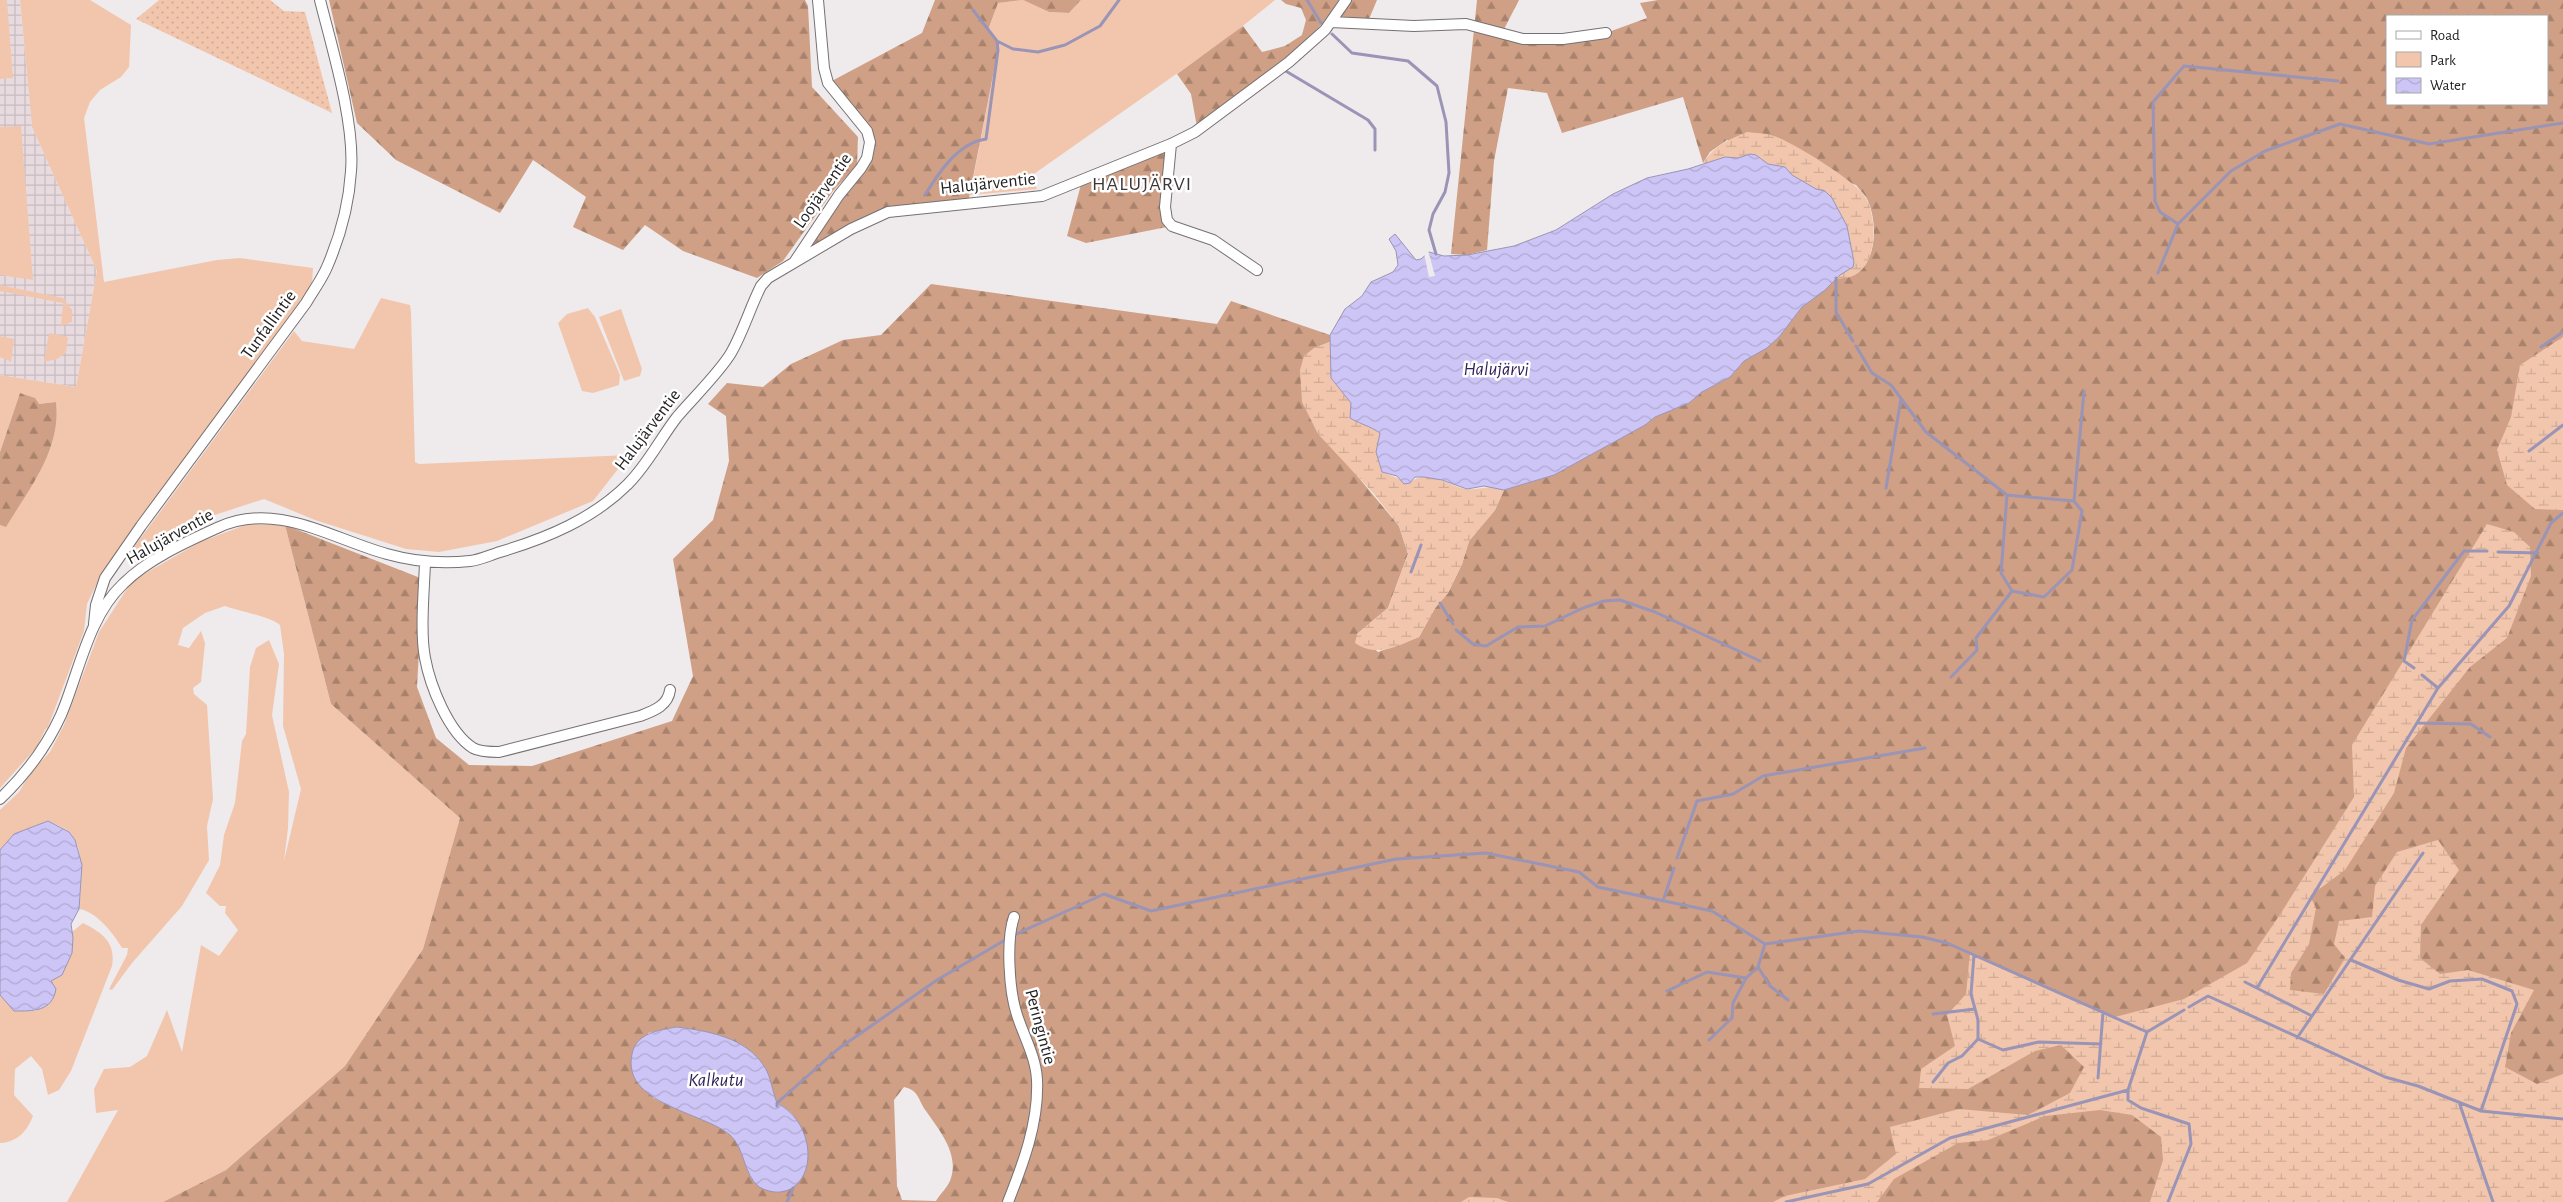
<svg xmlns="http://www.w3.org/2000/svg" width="2563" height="1202" viewBox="0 0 2563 1202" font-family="'Alegreya Sans',sans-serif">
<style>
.industrial{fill:url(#industrial-grid)}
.green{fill:#f2c6ad}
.forest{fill:url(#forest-firs);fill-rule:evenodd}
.wetland{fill:url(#wetland-marsh)}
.garden{fill:url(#garden-dots)}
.water{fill:url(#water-waves);stroke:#9a94b6}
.pier{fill:#efeaec}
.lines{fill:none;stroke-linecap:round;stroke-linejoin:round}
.stream{stroke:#9a94b6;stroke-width:3}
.minor-casing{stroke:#757173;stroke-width:12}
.minor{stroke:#fff;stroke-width:10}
.labels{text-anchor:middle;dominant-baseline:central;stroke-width:5;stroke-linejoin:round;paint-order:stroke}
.street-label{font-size:18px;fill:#242222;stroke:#fff}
.water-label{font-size:19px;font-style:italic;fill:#302059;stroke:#fff}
.quarter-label{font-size:20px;letter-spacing:1px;fill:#3c3839;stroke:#fff}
</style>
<defs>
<pattern id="industrial-grid" width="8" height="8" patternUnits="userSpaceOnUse" patternTransform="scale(1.25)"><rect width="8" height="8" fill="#e8dbe0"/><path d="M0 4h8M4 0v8" fill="none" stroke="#c7bcc0"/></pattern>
<pattern id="forest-firs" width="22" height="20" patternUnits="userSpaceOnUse" patternTransform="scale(1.25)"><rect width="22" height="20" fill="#cfa085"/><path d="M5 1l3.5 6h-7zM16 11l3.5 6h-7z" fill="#a8826c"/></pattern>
<pattern id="wetland-marsh" width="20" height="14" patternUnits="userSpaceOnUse" patternTransform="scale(1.25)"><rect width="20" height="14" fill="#f2c6ad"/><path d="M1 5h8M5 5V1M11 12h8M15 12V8" fill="none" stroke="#cfaa95"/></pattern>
<pattern id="garden-dots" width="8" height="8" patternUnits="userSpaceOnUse" patternTransform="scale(1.25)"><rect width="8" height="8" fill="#f2c6ad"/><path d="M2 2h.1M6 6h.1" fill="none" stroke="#cfaa95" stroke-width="1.8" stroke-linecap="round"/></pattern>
<pattern id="water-waves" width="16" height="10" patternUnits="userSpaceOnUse" patternTransform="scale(1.25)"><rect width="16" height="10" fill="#cdc5f6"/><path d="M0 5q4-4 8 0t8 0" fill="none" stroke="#b0a9d3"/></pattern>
</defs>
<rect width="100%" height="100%" fill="#efeaec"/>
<path class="industrial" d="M 0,0 L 20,0 L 32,127 L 97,271 L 76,387 L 0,375 Z"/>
<path class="green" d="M 0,0 L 7,0 L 13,78 L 0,79 Z
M 20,0 L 90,0 L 131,25 L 129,67 L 121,77 L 100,90 L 90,102 L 84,118 L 104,282 L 217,260 L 240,258 L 313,268 L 312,283 L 303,297 L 102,573 L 87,604 L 84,631 L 48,727 L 45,730 L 37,747 L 0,788 L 0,525 L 6,526 C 29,489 62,449 56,402 L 39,404 L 20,393 L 0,452 L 0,375 L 76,387 L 97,271 L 32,127 Z
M 1023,0 L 1049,12 L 1069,13 L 1081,0 L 1275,0 L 1229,37 L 1031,176 L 1037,189 L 970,195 L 998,50 L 997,41 L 988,30 L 998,3 Z
M 21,126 L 33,280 L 0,275 L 0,127 Z
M 0,285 L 63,298 L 72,310 L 72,322 L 61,326 L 63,303 L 0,291 Z
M 381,298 L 410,305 L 411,312 L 415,462 L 419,464 L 629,455 L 593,501 L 497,541 L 439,552 L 406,549 L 315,520 L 264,499 L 190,523 L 169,542 L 132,561 L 134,547 L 294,331 L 302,341 L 354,349 Z
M 588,308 L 595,317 L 620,375 L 619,385 L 593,393 L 582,391 L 558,323 L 567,314 Z
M 621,309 L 642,369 L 640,376 L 624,381 L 599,317 Z
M 49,333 L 68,337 L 66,353 L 57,359 L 44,362 Z
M 0,336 L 14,339 L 11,362 L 0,357 Z
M 248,524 L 285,525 L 331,704 L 460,818 L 423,949 L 345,1066 L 226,1170 L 163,1202 L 67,1202 L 118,1110 L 96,1113 L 94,1089 L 104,1069 L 130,1067 L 147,1056 L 167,1010 L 182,1052 L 201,945 L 219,956 L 238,930 L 225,913 L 226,906 L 220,906 L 206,893 L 220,865 L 224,835 L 235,803 L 242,741 L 246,734 L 250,667 L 256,648 L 269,640 L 279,664 L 272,715 L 289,792 L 288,828 L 284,861 L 301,789 L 283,726 L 284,654 L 280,625 C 269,616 241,612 225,606 L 205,613 L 183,628 L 178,645 L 189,648 L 201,631 L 205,643 L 201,682 L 193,688 L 194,694 L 207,705 L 213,799 L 207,826 L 209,860 L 182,906 L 132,963 L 112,990 L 109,989 L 127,955 L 128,948 L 122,948 C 114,934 96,911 79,909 C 81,888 86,848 69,832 C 63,827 55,824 48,821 L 14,834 L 0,850 L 0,810 L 19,792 L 31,772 L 50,752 L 64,725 L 99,632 L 132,581 L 200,542 Z
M 83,923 C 103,933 116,943 112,966 L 71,1071 L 59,1090 L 48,1095 L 42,1069 L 31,1056 L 15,1069 L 14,1095 L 33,1116 C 27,1131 18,1142 0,1143 L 0,995 L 14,1011 L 36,1011 L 73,938 L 72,932 Z"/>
<path class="forest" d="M 329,0 L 805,0 L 808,6 L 812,87 L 858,137 L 857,165 L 833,191 L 783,261 L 757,278 L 683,251 L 645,225 L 623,250 L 573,227 L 586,197 L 533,160 L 500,213 L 396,160 L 357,123 Z
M 935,0 L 1081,0 L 1069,13 L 1049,12 L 1023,0 L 998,3 L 988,30 L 997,41 L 998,50 L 968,203 L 888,212 L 793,263 L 861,168 L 870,142 L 828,83 L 922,33 Z
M 1281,0 L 1339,0 C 1306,54 1246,89 1197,127 L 1191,94 L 1177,74 L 1243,26 L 1262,52 L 1285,46 L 1302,35 L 1306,20 L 1301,8 L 1286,4 Z
M 1350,0 L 1377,0 L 1369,19 L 1340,18 Z
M 1477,0 L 1519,0 L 1501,35 L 1523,39 L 1606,33 L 1647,18 L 1640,3 L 1658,0 L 2563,0 L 2563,1202 L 163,1202 L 226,1170 L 345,1066 L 423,949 L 460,818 L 331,704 L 285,525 L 423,579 L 417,687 L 436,738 L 469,765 L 532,766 L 672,721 L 693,676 L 673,559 L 713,520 L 729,461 L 726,416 L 708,404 L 727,383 L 763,387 L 791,364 L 843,340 L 881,335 L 931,284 L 1217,324 L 1231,301 L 1330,335 L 1330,342 L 1314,348 L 1348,465 L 1399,526 L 1408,554 L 1388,608 L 1357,634 L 1378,652 L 1419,637 L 1435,608 L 1448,593 L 1462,564 L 1469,541 L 1495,510 L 1504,490 L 1554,475 L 1645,425 L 1655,417 L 1689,403 L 1702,392 L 1730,377 L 1744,361 L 1779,337 L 1802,307 L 1836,278 C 1877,282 1881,224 1866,197 C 1863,193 1859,189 1856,185 L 1727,140 L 1710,152 L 1703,163 L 1683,97 L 1562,133 L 1547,93 L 1508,88 L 1494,161 L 1487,250 L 1467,255 L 1451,254 ZM 2387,16 L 2547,16 L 2547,104 L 2387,104 ZM 677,1027 C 708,1031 746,1038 764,1066 C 770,1076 772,1091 777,1103 C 798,1113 805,1133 808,1155 L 752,1177 C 745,1164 741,1146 731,1136 C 717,1122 673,1107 653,1098 L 648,1033 ZM 904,1087 C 919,1090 918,1100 926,1111 C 939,1130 959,1153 951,1178 C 949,1186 940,1194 936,1201 L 902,1200 L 897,1186 L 894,1100 Z
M 1171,144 L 1165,207 L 1172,226 L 1086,243 L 1067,236 L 1082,181 Z
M 20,393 L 35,398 L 39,404 L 56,402 C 62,449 29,489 6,527 L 0,525 L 0,452 Z"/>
<path class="wetland" d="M 1747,132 C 1756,133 1765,133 1774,136 C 1792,142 1858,182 1866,198 C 1880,224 1877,283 1836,278 L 1854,262 L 1847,226 L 1832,198 L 1825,191 L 1816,189 L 1792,175 L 1785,167 L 1768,164 L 1756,155 L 1738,158 L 1725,157 L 1710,163 L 1703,163 C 1714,146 1729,139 1747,132 Z
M 2563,337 L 2563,510 L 2535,509 L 2507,485 L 2497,450 L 2511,417 L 2520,365 Z
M 1330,342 L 1331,378 L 1351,403 L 1358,423 L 1369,425 L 1380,433 L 1376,452 L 1382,472 L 1410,483 C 1425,468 1448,485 1465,489 C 1477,491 1487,484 1504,490 L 1495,510 L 1469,541 L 1462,564 L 1448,593 L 1435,608 L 1419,637 C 1398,646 1377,658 1355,643 L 1357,634 L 1388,608 L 1408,554 L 1399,526 L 1374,494 L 1318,434 L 1302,402 L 1300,370 L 1304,356 L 1314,348 Z
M 2487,524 L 2514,532 L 2530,547 L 2531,576 L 2507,638 L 2470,667 L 2406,748 L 2394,793 L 2345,870 L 2310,896 L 2316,908 L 2309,944 L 2291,973 L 2290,990 L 2324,994 L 2345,958 L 2334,944 L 2339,921 L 2372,917 L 2375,886 L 2397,852 L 2438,840 L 2459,870 L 2421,925 L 2420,958 L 2440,974 L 2468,970 L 2534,990 L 2511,1033 L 2505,1067 L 2537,1084 L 2563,1074 L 2563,1202 L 2150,1202 L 2163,1160 L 2161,1137 L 2132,1115 L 2100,1110 L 2045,1116 L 1988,1140 L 1958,1143 L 1894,1179 L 1877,1202 L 1773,1202 L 1785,1196 L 1865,1179 L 1896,1154 L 1890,1127 L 1959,1109 L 2028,1115 L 2070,1093 L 2084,1067 L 2061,1045 L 2035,1051 L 1968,1089 L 1919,1088 L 1921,1069 L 1955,1046 L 1947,1015 L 1966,994 L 1970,953 L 2115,1017 L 2184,999 L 2247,963 L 2281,913 L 2354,797 L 2352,745 Z
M 1469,1197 L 1497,1198 L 1508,1202 L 1461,1202 Z"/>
<path class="garden" d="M 159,0 L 270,0 L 284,11 L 305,12 L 332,113 L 136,19 Z"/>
<path class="water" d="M 1750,154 L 1756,155 L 1768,164 L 1785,167 L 1792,175 L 1816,189 L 1825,191 L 1832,198 L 1847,226 L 1854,262 L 1853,267 L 1840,275 L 1824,291 L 1802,307 L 1779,337 L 1767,348 L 1744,361 L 1730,377 L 1702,392 L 1689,403 L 1655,417 L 1645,425 L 1554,475 L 1504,490 L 1484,486 L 1467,489 L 1442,480 L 1424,477 L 1415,477 L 1410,483 L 1404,484 L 1397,476 L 1382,472 L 1376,452 L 1380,433 C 1370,426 1360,424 1350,418 L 1351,403 L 1331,378 L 1330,335 L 1345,309 L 1362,296 L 1371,282 L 1393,272 L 1398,265 L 1396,251 L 1389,239 L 1395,234 L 1416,260 L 1421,259 L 1429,252 L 1444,256 L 1467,255 L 1514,246 L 1556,230 L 1613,194 L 1647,178 L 1688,169 L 1725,157 L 1738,158 Z
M 48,821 L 69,832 L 75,840 L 82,865 L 79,909 L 71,924 L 73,938 L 72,953 L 62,975 L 51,981 L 56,989 C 52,1012 33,1011 14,1011 L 0,995 L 0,850 L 14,834 Z
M 677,1027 C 708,1031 745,1037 764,1066 C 771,1076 772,1091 777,1103 C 796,1113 808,1133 808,1155 C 808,1182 787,1202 759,1187 C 743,1174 745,1148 730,1135 C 703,1112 621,1104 632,1054 C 636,1033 659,1030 677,1027 Z"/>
<path class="pier" d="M 1428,250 L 1435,276 L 1429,277 L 1424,253 Z"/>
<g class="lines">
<path class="stream" d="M 1307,0 L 1321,23
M 973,10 L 997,41 L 1013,49 L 1038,52 L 1065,45 L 1100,26 L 1119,0
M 1332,34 L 1352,53 L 1408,61 L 1437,86 L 1446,122 L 1449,173 L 1445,192 L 1433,214 L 1429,230 L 1436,254
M 1284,70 L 1368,120 L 1375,129 L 1375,150
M 925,195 C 939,172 958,143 986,139 L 998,50 L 997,41
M 2178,224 L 2160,212 L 2155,201 L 2153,102 L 2184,66 L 2338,81
M 2158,273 L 2178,224 L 2231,171 L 2265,151 L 2340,124 L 2429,144 L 2563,123
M 1836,278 L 1836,312 L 1853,341
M 1856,346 L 1872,373 L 1891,385 L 1926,432 L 2007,495 L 2074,501 L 2082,511 L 2072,570 L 2044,597 L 2012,591 L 2001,573 L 2007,495
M 2541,347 L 2563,332
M 2529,451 L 2563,425
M 1886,488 L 1901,399
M 2074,501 L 2084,391
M 2498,552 L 2538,553
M 1411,572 L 1421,545
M 1440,603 L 1453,624
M 1456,630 L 1473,644 L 1486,646 L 1518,627 L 1545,626 L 1583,608 L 1604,601 L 1620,600 L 1655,612 L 1760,661
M 2414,668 L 2404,661 L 2412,620 L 2464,551 L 2487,551
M 2422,675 L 2438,688
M 1951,677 L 1977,650 L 1976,638 L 2012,591
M 2418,723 L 2471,724 L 2490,737
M 1677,858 L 1697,801 L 1733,794 L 1763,776 L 1925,748
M 1663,901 L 1674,868
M 1014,935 L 1104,894 L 1151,911 L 1396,859 L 1486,853 L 1579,872 L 1598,887 L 1712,911 L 1765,944 L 1859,931 L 1922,937 L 1947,943 L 2147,1032 L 2184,1010
M 2351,960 L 2398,980 L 2429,989 L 2450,981 L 2482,979 L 2512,991 L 2517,1004 L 2481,1111
M 1758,967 L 1770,986 L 1788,1000
M 2245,982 L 2312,1016
M 2257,988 L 2438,688 L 2509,606 L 2551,523 L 2563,513
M 1667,991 L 1707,972 L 1746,978
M 2189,1007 L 2208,996 L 2385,1077 L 2418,1086 L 2481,1111 L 2563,1119
M 1933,1014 L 1975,1009
M 2147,1032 L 2128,1090 L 2128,1100 L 2141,1108 L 2189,1124 L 2191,1144 L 2168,1202
M 2297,1038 L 2423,853
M 1978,1039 L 2003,1050 L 2039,1042 L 2101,1044
M 1709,1040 L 1732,1018 L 1733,1003 L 1746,978 L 1758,967 L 1765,944
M 2098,1078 L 2103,1012
M 1933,1082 L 1948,1063 L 1962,1056 L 1978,1039 L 1978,1020 L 1971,994 L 1974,955
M 2459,1102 L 2493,1202
M 777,1106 L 777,1103 L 838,1049 L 937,980 L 1005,940
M 787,1202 L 793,1188
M 1786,1202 L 1868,1184 L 1950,1138 L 2128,1090"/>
<defs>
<path id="minor" d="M 1331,22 L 1414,26 L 1466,24 L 1523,39 L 1563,39 L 1606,33
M 1171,144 L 1165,207 L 1167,220 L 1172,226 L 1213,240 L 1257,270
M 795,261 L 839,195 L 861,168 L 867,158 L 870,142 L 867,131 L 828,83 L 824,68 L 818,0
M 425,563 C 424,590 420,632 425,658 C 430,685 448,732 473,748 C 480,752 491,752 499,752 L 640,716 C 653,711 668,706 670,690
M 94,624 L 96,605 L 105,578 L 141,526 L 306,303 C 313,291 322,279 327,267 C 340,237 349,204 351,171 C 355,123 332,48 320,0
M 0,799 C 25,775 46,748 61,715 C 79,673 88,617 123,584 C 148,559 186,542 217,528 C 275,500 332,539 387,554 C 415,562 441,564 470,561 C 480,560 490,555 500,552 C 547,538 593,519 628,484 C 648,464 660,439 677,417 C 693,398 719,373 731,353 C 743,332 750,308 761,286 L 768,278 L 851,229 L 888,212 L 1042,196 L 1171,144 L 1195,132 L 1289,62 L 1325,30 L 1346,0
M 1008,1202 C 1023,1164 1039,1122 1037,1080 C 1036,1057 1024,1037 1017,1015 C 1009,991 1006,940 1014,917"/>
</defs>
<use href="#minor" class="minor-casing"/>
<use href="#minor" class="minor"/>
</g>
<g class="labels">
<g class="street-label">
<text transform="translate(988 184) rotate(-6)">Halujärventie</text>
<text transform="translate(823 191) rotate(-55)">Loojärventie</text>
<text transform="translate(269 325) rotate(-54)">Tunfallintie</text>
<text transform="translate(648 430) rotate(-53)">Halujärventie</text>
<text transform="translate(170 537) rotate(-29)">Halujärventie</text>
<text transform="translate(1040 1027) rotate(75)">Peringintie</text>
</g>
<g class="water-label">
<text x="1496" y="369">Halujärvi</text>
<text x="716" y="1080">Kalkutu</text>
</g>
<g class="quarter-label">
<text x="1142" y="184">HALUJÄRVI</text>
</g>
</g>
<rect x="2386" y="15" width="162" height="90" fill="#ffffff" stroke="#a7a7a7"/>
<rect x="2396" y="31" width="25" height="8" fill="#ffffff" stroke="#a7a7a7"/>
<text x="2430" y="40" font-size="15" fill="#242222">Road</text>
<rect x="2396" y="52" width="25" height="15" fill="#f2c6ad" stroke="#a7a7a7"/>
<text x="2430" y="65" font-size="15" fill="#242222">Park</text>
<rect x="2396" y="78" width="25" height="15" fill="url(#water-waves)" stroke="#a7a7a7"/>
<text x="2430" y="90" font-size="15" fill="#242222">Water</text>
</svg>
